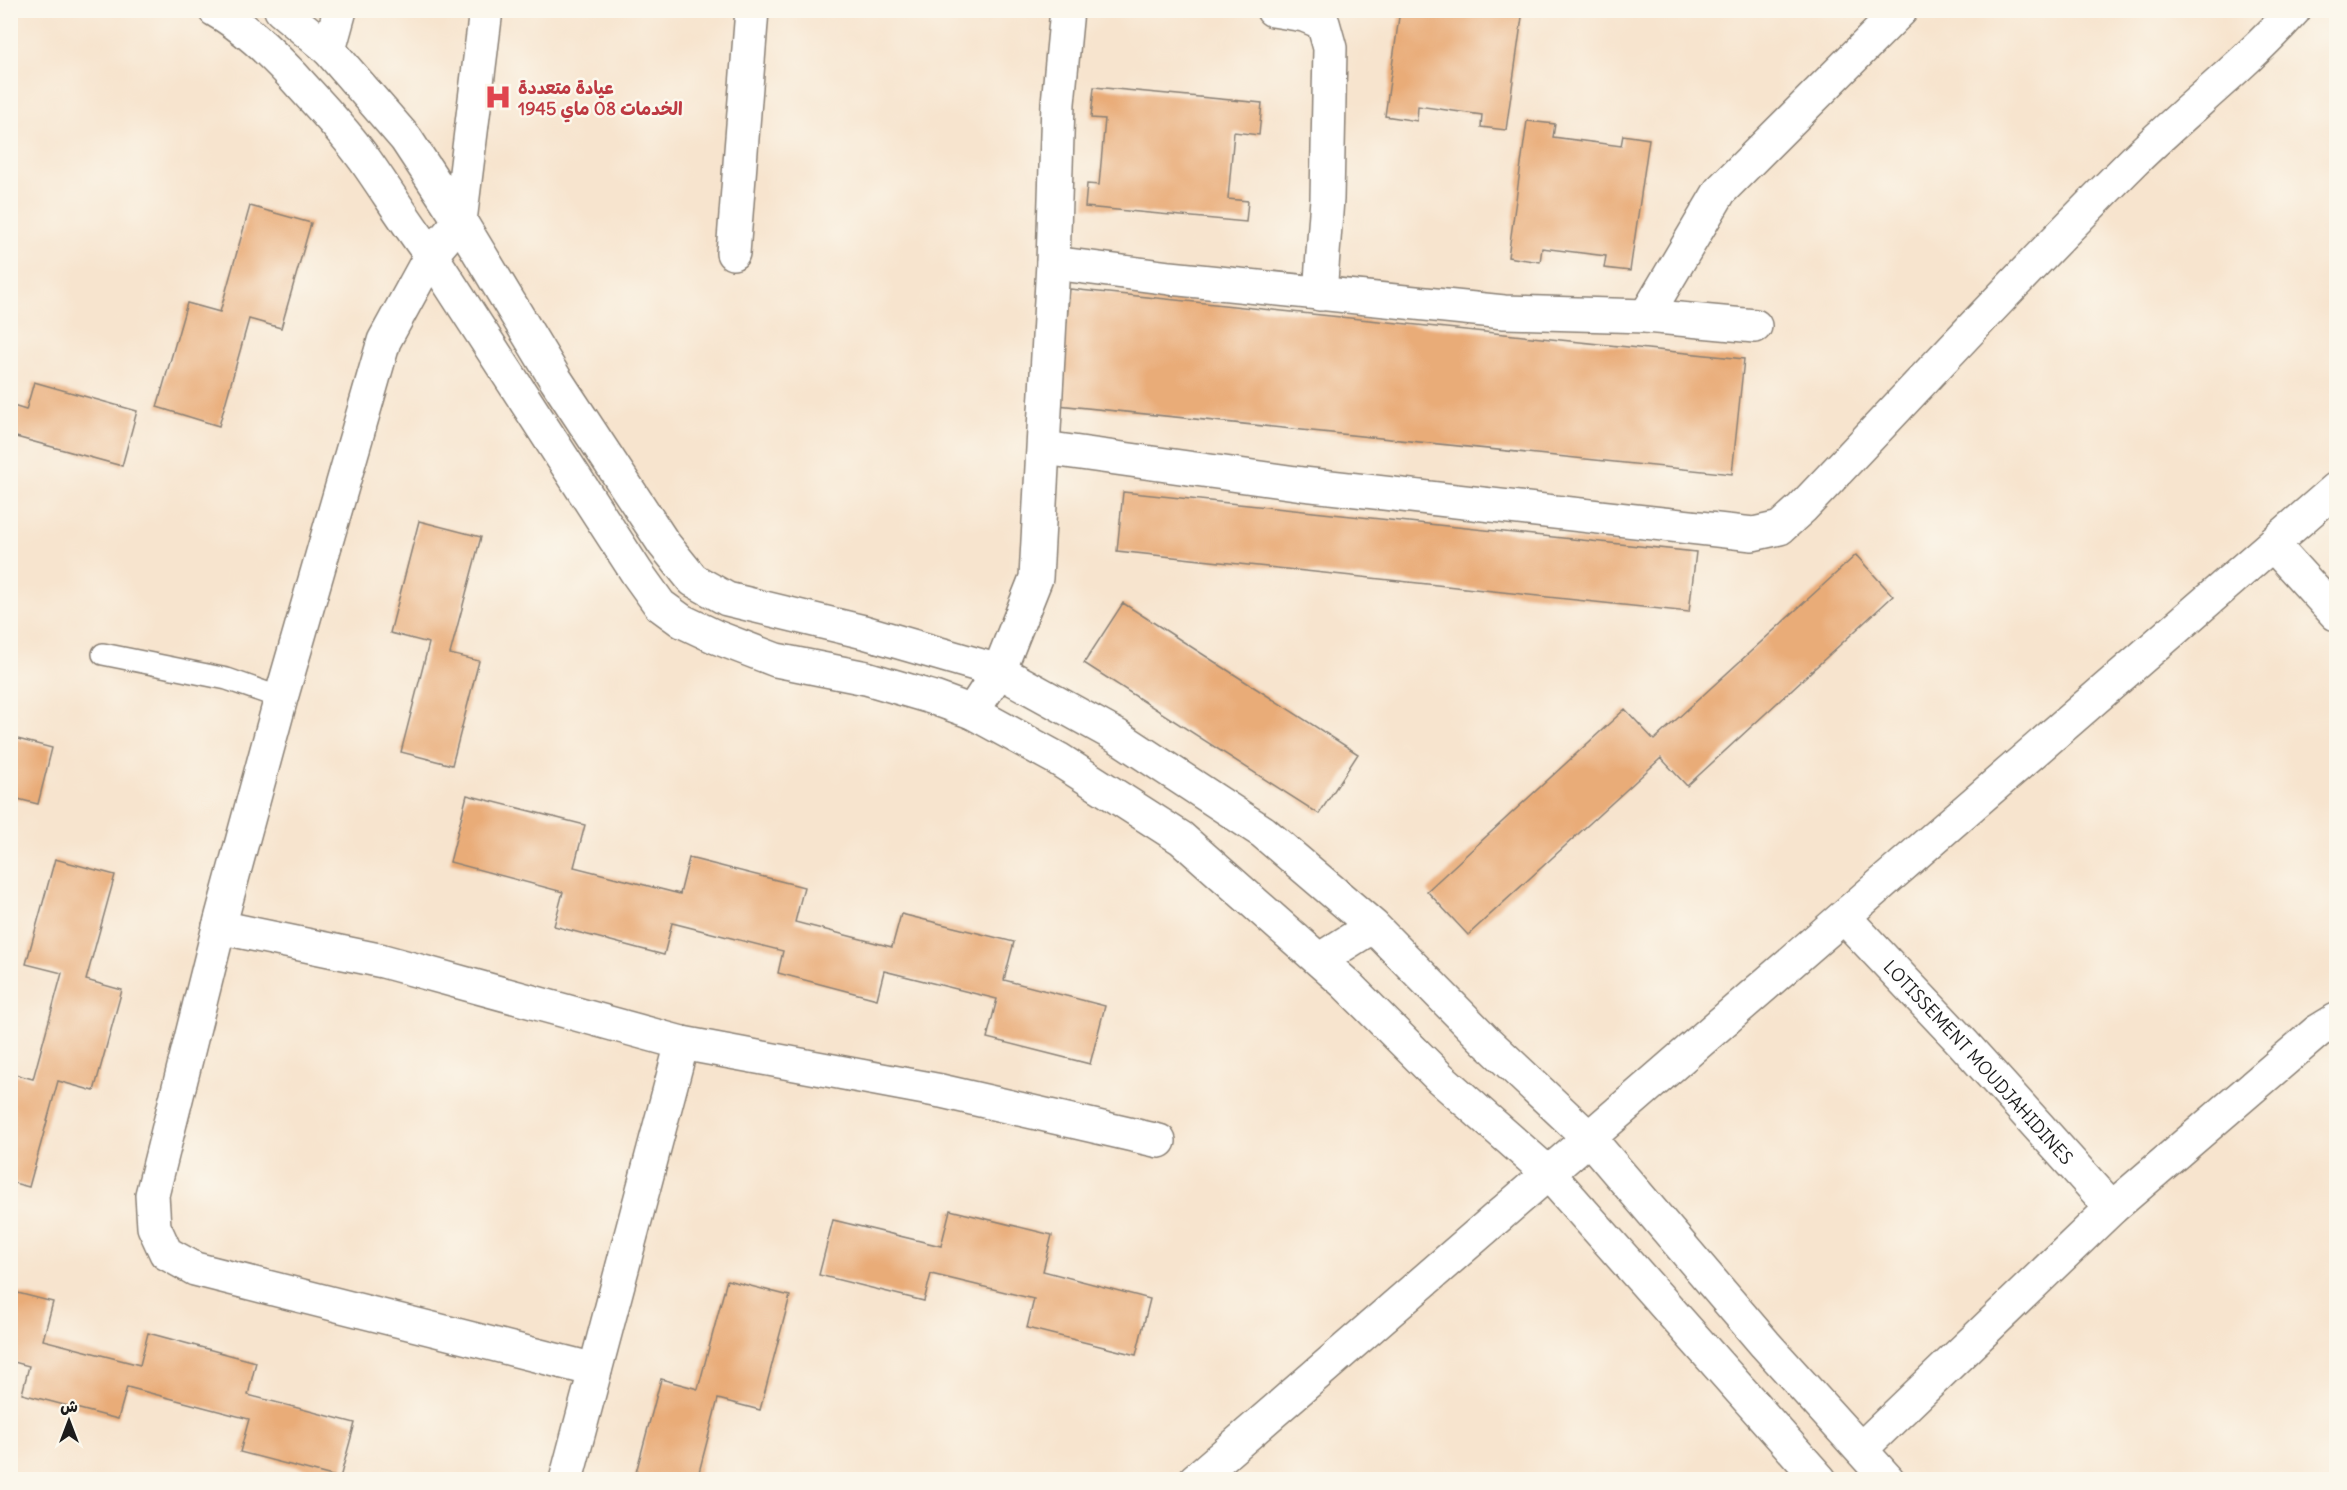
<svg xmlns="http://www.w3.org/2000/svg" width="2347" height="1490" viewBox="0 0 2347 1490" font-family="Delius,'Playpen Sans Arabic',sans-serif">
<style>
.building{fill:#e9ac78}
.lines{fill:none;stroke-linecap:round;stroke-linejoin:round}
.lane-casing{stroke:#8a8075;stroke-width:24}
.street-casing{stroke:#8a8075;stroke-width:36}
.secondary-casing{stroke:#8a8075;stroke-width:36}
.lane{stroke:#fff;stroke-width:21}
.street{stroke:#fff;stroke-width:33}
.secondary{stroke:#fff;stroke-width:33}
.labels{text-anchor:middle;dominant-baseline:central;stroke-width:5;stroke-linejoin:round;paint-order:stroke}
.health-label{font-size:18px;font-weight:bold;fill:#be3a42;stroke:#fbf7ec;text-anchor:start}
.street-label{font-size:18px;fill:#1c1c1c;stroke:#fbf7ec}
</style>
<rect width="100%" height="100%" fill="#fbf7ec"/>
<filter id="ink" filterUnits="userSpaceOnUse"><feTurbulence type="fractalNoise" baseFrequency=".0167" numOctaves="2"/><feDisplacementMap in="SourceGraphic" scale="12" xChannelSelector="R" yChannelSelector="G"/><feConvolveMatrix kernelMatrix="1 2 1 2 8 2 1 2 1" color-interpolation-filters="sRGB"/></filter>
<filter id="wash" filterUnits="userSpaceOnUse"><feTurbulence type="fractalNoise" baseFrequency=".008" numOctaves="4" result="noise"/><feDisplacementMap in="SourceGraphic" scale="24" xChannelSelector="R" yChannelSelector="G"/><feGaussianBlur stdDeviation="1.35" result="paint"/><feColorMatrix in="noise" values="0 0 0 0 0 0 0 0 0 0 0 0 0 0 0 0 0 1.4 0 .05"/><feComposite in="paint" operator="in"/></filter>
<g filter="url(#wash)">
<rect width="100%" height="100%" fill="#f7e4ce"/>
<g id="blocks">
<path class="building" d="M 1400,10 L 1523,10 L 1506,130 L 1481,127 L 1482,115 L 1418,106 L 1417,121 L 1385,116 Z
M 1094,87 L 1262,103 L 1259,135 L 1234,132 L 1228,199 L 1248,201 L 1246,222 L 1085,207 L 1087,184 L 1099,185 L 1105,119 L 1091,118 Z
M 1527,121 L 1555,124 L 1553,137 L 1621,146 L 1623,135 L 1649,139 L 1630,271 L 1604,268 L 1606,256 L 1542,248 L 1540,262 L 1508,257 Z
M 250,206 L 311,223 L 281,328 L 249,319 L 219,426 L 157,407 L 187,303 L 220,312 Z
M 1070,289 L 1744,359 L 1732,474 L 1058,405 Z
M 34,382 L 137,411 L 122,466 L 16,437 L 10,452 L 10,405 L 26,410 Z
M 1123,492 L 1696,552 L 1689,612 L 1117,551 Z
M 419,521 L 481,537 L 450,654 L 479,661 L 452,765 L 401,752 L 429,643 L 390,633 Z
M 1856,555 L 1893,596 L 1687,786 L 1661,758 L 1468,935 L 1427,891 L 1625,709 L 1654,740 Z
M 1123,603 L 1358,754 L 1319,814 L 1084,663 Z
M 10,737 L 52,748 L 38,804 L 10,797 Z
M 467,795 L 585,825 L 574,867 L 680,894 L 689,858 L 804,887 L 795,922 L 892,947 L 901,914 L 1014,942 L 1004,980 L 1105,1006 L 1090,1064 L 987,1038 L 997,999 L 884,971 L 877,999 L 778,973 L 783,951 L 672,923 L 664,955 L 554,926 L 563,892 L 450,862 Z
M 55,859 L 115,875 L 86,980 L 122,990 L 94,1091 L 58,1081 L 29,1187 L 10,1182 L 10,1073 L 33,1079 L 62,973 L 26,964 Z
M 950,1210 L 1052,1235 L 1043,1271 L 1150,1299 L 1136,1355 L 1027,1328 L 1034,1299 L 931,1274 L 924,1301 L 819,1275 L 833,1220 L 941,1246 Z
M 727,1280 L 790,1296 L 760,1410 L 718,1399 L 697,1480 L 634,1480 L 661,1379 L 698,1389 Z
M 10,1291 L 53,1302 L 43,1340 L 140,1365 L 148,1333 L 256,1362 L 248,1395 L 355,1423 L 340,1478 L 240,1452 L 249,1419 L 127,1387 L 118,1419 L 22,1394 L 29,1366 L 10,1361 Z"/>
</g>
</g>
<g filter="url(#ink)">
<use href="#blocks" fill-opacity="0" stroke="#8a8075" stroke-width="1.5"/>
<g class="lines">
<defs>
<path id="lane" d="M 103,654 L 227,679 L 281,698"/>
<g id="street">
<path d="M 486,10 L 460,221 L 431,255 L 384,341 L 281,698 L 219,927 L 152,1195 L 154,1227 L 166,1253 L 195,1269 L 595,1370"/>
<path d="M 1273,10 L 1304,15 L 1323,23 L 1330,48 L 1327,199 L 1320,294"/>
<path d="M 329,50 L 340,10"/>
<path d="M 733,253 L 752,10"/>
<path d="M 1053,263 L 1170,278 L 1504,312 L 1646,316 L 1755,326"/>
<path d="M 1646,316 L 1720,191 L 1901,10"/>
<path d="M 1044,448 L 1303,484 L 1753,534 L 1780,528 L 1802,508 C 1913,392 2021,273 2135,160 C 2187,109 2245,65 2294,10"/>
<path d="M 2273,545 L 2336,614"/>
<path d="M 972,712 L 999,671 L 1036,578 L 1053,263 L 1058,103 L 1067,10"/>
<path id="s1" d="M 1844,917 L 1963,1043 L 2112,1208"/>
<path d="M 219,927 L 383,961 L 682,1043 L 941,1091 L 1159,1141"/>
<path d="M 1861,1449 L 2112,1208 L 2318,1031 L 2336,1020"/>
<path d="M 566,1480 L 682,1043"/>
</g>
<path id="secondary" d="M 215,10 C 245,27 269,51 293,76 C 317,103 344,130 365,160 C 387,191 407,224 431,255 L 637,573 L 660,605 L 682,621 L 716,637 L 776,660 L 866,678 L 934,698 L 972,712 L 1058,759 L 1181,838 L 1346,984 L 1439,1077 L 1548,1173 L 1820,1480
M 281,10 L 329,50 L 406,139 L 460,221 L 556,380 L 664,544 L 693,580 L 727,599 L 864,632 L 999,671 L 1117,736 L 1263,832 L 1373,926 L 1486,1041 L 1589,1138 L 1765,1344 L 1888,1480
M 1319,960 L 1373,926
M 1195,1480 L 2336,489"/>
</defs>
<use href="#lane" class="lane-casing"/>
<use href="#street" class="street-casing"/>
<use href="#secondary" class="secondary-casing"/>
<use href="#lane" class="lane"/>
<use href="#street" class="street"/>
<use href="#secondary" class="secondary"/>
</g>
</g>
<defs>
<symbol id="hospital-bare" viewBox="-9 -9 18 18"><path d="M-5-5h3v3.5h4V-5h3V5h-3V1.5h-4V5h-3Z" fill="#e0444e" stroke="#fbf7ec" stroke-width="2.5" paint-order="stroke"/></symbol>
</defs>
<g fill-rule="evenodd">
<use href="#hospital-bare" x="479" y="78" width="38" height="38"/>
</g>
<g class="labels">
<g class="health-label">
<text x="518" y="87">عيادة متعددة<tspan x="518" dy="21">الخدمات 08 ماي 1945</tspan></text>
</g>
<g class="street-label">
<text stroke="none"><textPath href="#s1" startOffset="198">LOTISSEMENT MOUDJAHIDINES</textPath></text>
</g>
</g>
<rect width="2347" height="1490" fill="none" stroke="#fbf7ec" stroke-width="36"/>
<g transform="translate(69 1421)" stroke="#fbf7ec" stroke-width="4.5" paint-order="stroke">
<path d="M0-4.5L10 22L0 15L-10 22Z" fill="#1c1c1c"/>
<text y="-9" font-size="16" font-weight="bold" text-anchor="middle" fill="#1c1c1c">ش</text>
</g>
</svg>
